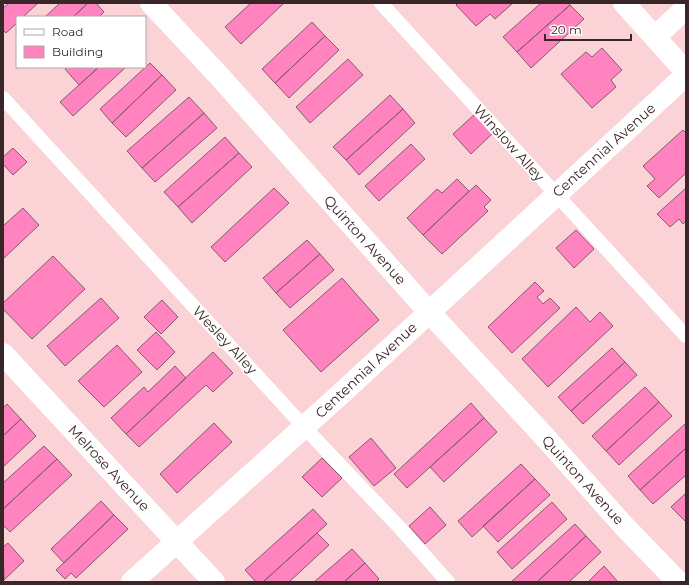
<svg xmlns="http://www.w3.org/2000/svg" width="689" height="585" viewBox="0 0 689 585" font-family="Montserrat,sans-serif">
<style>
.building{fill:#ff83bf;stroke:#845c6e}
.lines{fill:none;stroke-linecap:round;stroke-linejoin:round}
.service{stroke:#fff;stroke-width:14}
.minor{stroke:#fff;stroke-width:22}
.labels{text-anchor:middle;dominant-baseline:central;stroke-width:3;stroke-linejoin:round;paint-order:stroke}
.street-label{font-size:14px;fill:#392628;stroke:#fff}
</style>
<rect width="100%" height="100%" fill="#fbd2d6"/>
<path class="building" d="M 9,3 L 38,3 L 23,17 L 17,17 L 17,23 L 6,33 L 3,30 L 3,8 Z
M 60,3 L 88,3 L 73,17 L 45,17 Z
M 88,3 L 96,3 L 104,12 L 99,17 L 73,17 Z
M 251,3 L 284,3 L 241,44 L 225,27 Z
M 458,3 L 513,3 L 495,19 L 490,14 L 476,26 L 456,5 Z
M 541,3 L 568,3 L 570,5 L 517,52 L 503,37 Z
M 570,5 L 584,19 L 531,68 L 517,52 Z
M 312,22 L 325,36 L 275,83 L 262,69 Z
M 325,36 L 339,50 L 289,98 L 275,83 Z
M 602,48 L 622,70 L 611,80 L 616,87 L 592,108 L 561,74 L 586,52 L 592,57 Z
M 348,59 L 363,75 L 310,123 L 296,107 Z
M 150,63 L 162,75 L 112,123 L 100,109 Z
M 67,67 L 99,67 L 79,85 L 65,69 Z
M 99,67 L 126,67 L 73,116 L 60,102 Z
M 162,75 L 176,90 L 126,137 L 112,123 Z
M 390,95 L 403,109 L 346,160 L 333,147 Z
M 189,97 L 204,113 L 142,168 L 127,151 Z
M 403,109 L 415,123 L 359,175 L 346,160 Z
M 204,113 L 217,128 L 155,182 L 142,168 Z
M 475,114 L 493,133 L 471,154 L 453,134 Z
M 683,130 L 686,133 L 686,173 L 659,198 L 647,186 L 655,179 L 643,166 Z
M 225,137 L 239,153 L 178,207 L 164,192 Z
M 411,144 L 425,159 L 379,201 L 365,186 Z
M 13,148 L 27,162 L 13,175 L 3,164 L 3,157 Z
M 239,153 L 252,167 L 192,223 L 178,207 Z
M 457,179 L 469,191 L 423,235 L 407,218 L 437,189 L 442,193 Z
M 476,185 L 491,200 L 484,207 L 488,211 L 442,254 L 423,235 Z
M 274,188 L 289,203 L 225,262 L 211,247 Z
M 686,188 L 686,221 L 683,224 L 679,219 L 670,227 L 657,214 Z
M 23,208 L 39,225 L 3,259 L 3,226 Z
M 576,230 L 594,249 L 574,268 L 556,248 Z
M 307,240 L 320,254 L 276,293 L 263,278 Z
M 320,254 L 334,270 L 290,308 L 276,293 Z
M 53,256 L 85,289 L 32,339 L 3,309 L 3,303 Z
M 342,278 L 379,320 L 321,372 L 283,330 Z
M 535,282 L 544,291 L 537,297 L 543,304 L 550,298 L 560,308 L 512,353 L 488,327 Z
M 101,298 L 119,318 L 65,366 L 47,346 Z
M 162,300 L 178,317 L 161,334 L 144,317 Z
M 576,307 L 590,322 L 600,312 L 613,326 L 548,387 L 522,359 Z
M 156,332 L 175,352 L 157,370 L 137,350 Z
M 117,345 L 142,372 L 104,407 L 78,381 Z
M 612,348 L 625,362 L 571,411 L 558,397 Z
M 213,352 L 233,373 L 213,392 L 206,385 L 139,447 L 126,434 Z
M 625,362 L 637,375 L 583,424 L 571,411 Z
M 175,366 L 186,378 L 126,434 L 111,418 L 144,387 L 148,392 Z
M 645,387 L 659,402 L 606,451 L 592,436 Z
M 659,402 L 672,416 L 619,465 L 606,451 Z
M 471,403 L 484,418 L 407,488 L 394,474 Z
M 7,404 L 21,419 L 3,436 L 3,408 Z
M 484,418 L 497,432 L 444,482 L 430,467 Z
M 21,419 L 36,436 L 3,467 L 3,436 Z
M 214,423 L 232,442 L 177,493 L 160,474 Z
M 686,423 L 686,448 L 640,490 L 628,476 Z
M 371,438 L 396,468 L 374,486 L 349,457 Z
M 44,446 L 57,459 L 3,509 L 3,483 Z
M 686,448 L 686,475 L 653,504 L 640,490 Z
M 322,458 L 342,478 L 322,497 L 302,477 Z
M 57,459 L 72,475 L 10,532 L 3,525 L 3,509 Z
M 521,464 L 535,479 L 472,537 L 458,521 Z
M 535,479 L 550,495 L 498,542 L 483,526 Z
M 686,493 L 686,522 L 671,507 Z
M 101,501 L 114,515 L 64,563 L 51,549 Z
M 552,502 L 567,519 L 512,569 L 497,552 Z
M 430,507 L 446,525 L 425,544 L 409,526 Z
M 313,509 L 327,524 L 263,582 L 256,582 L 245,570 Z
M 114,515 L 128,529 L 76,578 L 71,573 L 65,579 L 56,570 Z
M 575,524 L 586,536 L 537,582 L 511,582 Z
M 317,533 L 329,545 L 289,582 L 263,582 Z
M 586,536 L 601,552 L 569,582 L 537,582 Z
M 8,543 L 24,561 L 4,580 L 3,547 Z
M 352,549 L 365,563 L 344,582 L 314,582 Z
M 365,563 L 379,579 L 376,582 L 344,582 Z
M 604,566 L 618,582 L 588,582 Z"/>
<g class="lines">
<path class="service" d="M 381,3 L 686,336
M 3,98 L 304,427 L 400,528 L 448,582"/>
<path class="minor" d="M 151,3 L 221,78 L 429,312 L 543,435 L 623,525 L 678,582
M 624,3 L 686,72
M 655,37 L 686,8
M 3,354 L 214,582
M 132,582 L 344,391 L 686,75"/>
</g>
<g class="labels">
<g class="street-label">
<text transform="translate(509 143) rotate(48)">Winslow Alley</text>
<text transform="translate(604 150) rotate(-42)">Centennial Avenue</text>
<text transform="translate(365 240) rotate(48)">Quinton Avenue</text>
<text transform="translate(225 340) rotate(47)">Wesley Alley</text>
<text transform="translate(366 370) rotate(-43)">Centennial Avenue</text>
<text transform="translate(109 468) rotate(47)">Melrose Avenue</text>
<text transform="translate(583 480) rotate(48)">Quinton Avenue</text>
</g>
</g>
<rect width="689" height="585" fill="none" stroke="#392628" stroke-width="8"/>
<rect x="16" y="16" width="130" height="52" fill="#ffffff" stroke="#b0a8a9"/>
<rect x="24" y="29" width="20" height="6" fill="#ffffff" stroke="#b0a8a9"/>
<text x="52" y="36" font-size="12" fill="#392628">Road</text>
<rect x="24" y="46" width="20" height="12" fill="#ff83bf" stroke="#b0a8a9"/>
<text x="52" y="56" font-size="12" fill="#392628">Building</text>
<path d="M545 34v6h86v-6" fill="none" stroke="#392628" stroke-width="2"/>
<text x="551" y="34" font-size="12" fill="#392628" stroke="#ffffff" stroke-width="3" paint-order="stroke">20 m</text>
</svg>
